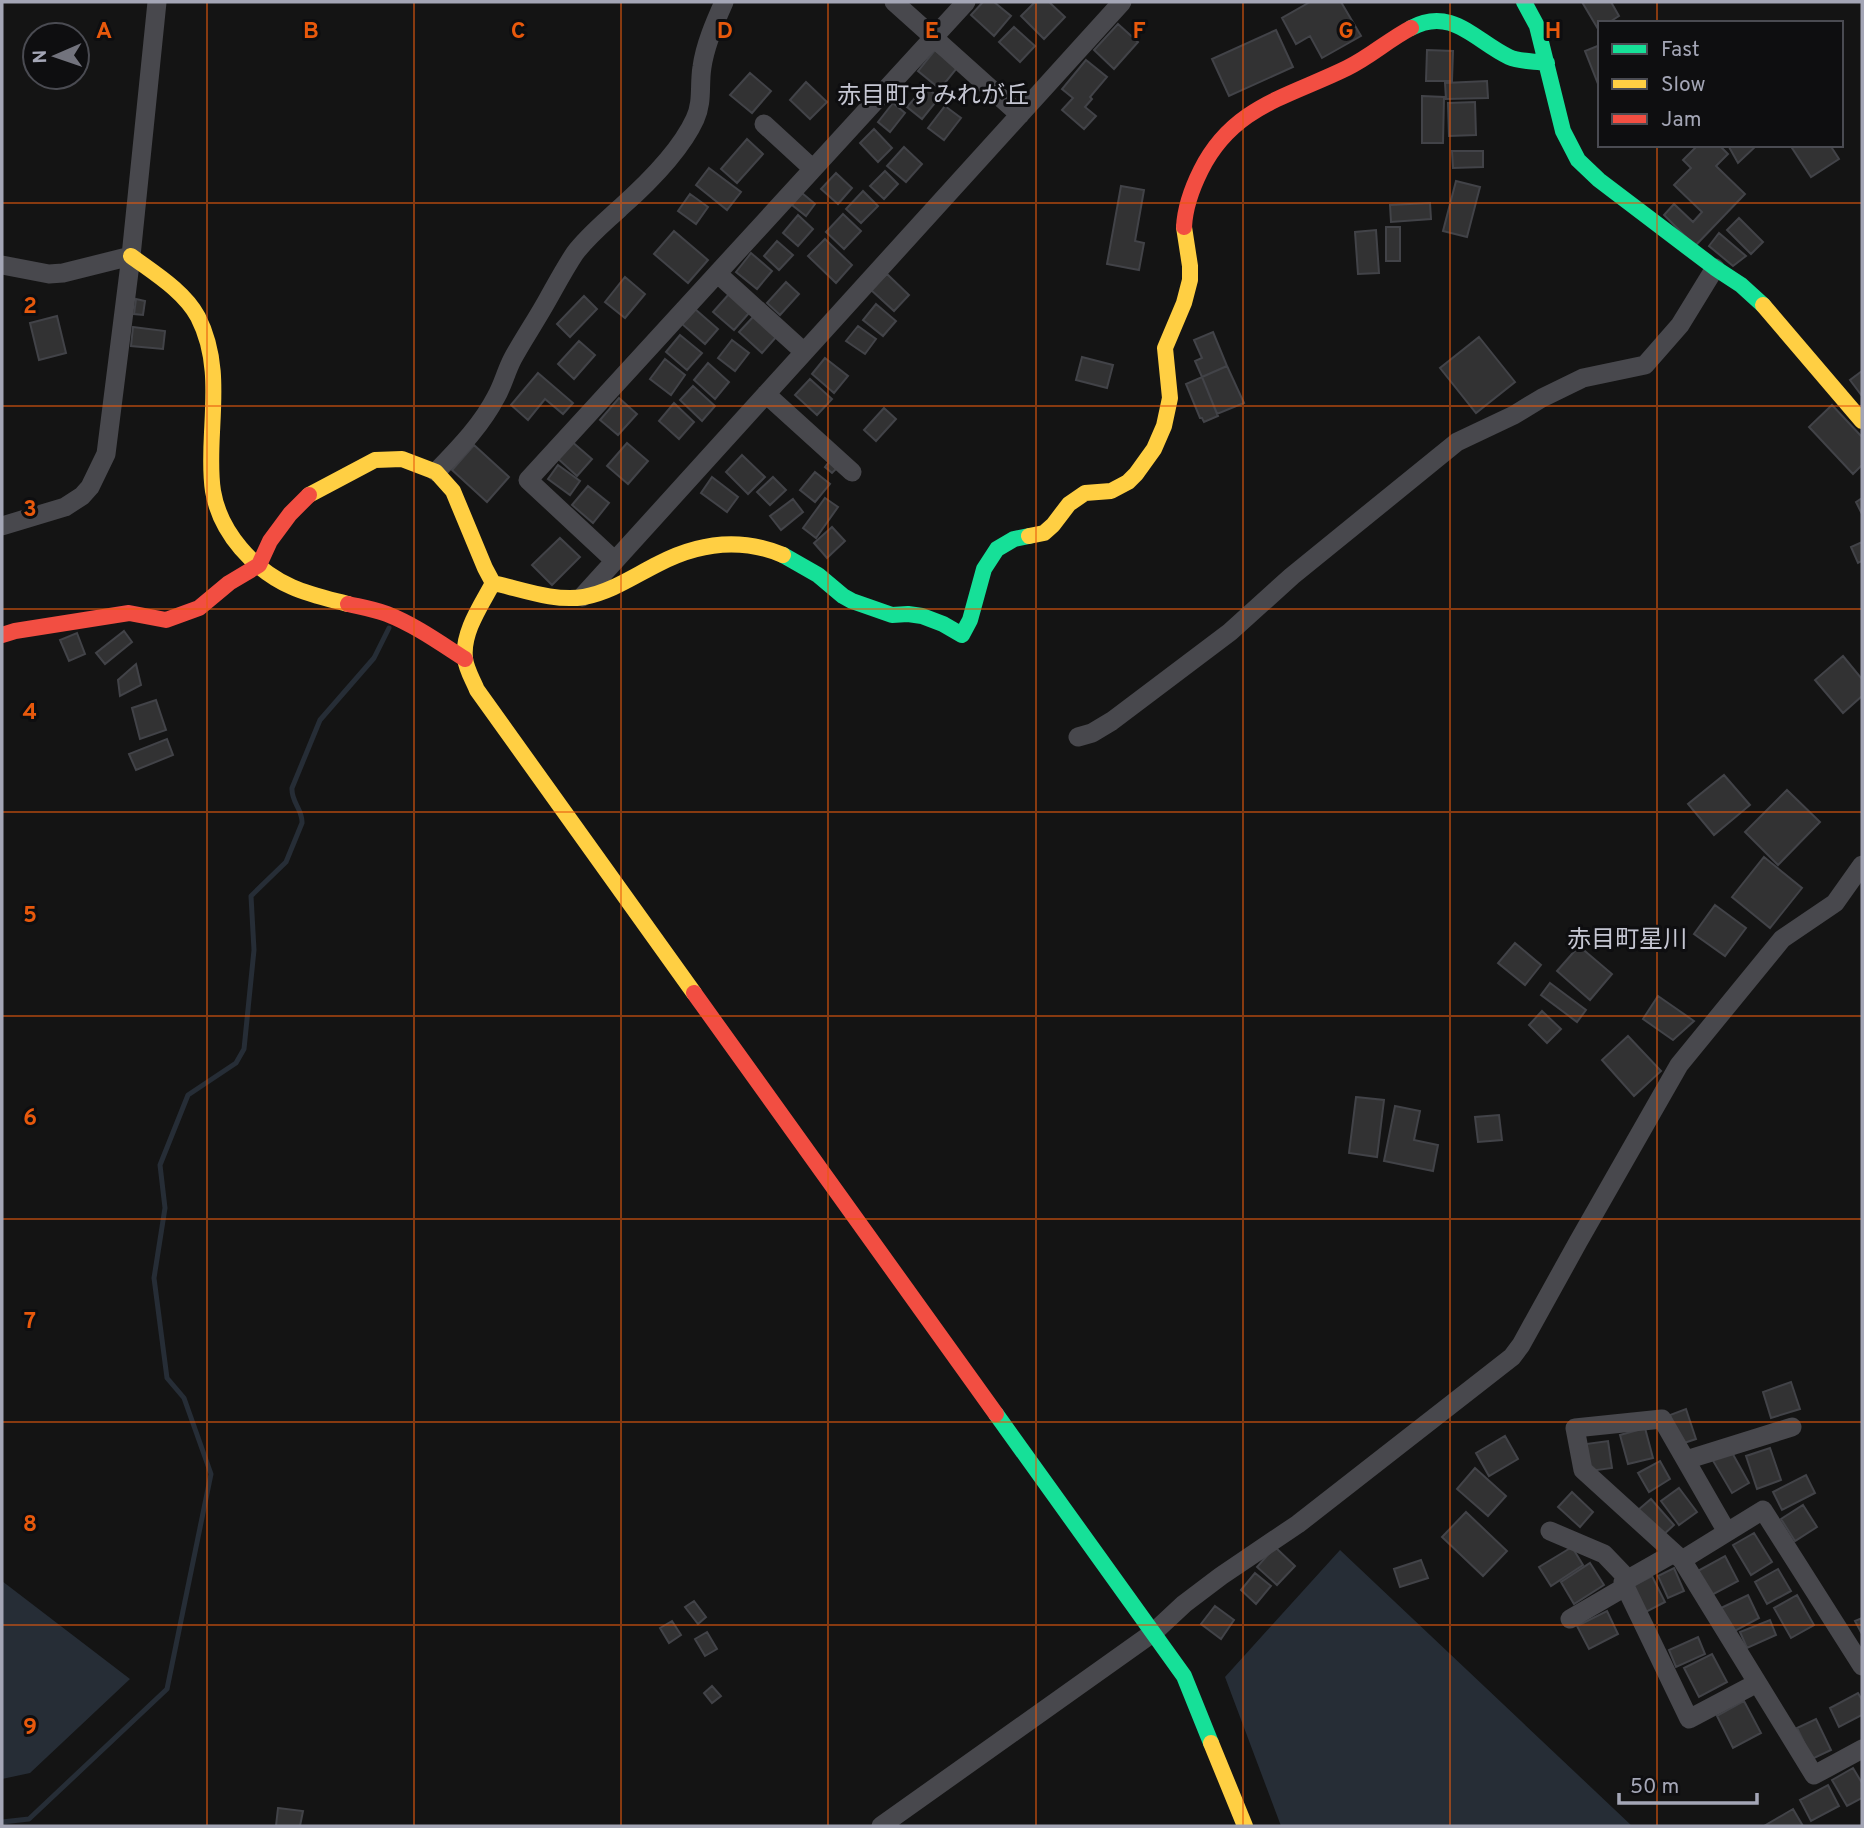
<svg xmlns="http://www.w3.org/2000/svg" width="1864" height="1828" viewBox="0 0 1864 1828" font-family="Overpass,'Noto Sans JP',sans-serif">
<style>
.water{fill:#262d36}
.lines{fill:none;stroke-linecap:round;stroke-linejoin:round}
.stream{stroke:#262d36;stroke-width:5}
.building{fill:#323233;stroke:#424348;stroke-width:2}
.street{stroke:#48484d;stroke-width:19}
.fast{stroke:#16e098;stroke-width:16}
.slow{stroke:#ffcf43;stroke-width:16}
.jam{stroke:#f24e42;stroke-width:16}
.grid{fill:none;stroke:#e8590c;stroke-width:2;stroke-opacity:0.55}
.labels{text-anchor:middle;dominant-baseline:central;stroke-width:6;stroke-linejoin:round;paint-order:stroke}
.quarter-label{font-size:24px;fill:#c5c6d2;stroke:#0e0e10}
.grid-label{font-size:23px;text-anchor:middle;font-weight:bold;fill:#e8590c;stroke:#0e0e10;stroke-width:6;stroke-linejoin:round;paint-order:stroke}
</style>
<rect width="100%" height="100%" fill="#141414"/>
<path class="water" d="M 1340,1550 L 1632,1826 L 1281,1826 L 1225,1677 Z
M 2,1581 L 130,1679 L 30,1773 L 2,1779 Z"/>
<g class="lines">
<path class="stream" d="M 2,1822 L 29,1819 L 167,1689 L 211,1474 L 184,1398 L 167,1378 L 154,1278 L 165,1208 L 160,1165 L 188,1095 L 236,1063 L 244,1049 L 254,950 L 251,896 L 286,862 L 302,823 C 303,810 291,802 292,788 L 320,720 L 374,658 L 389,628"/>
</g>
<path class="building" d="M 983,2 L 994,2 L 1011,16 L 994,36 L 971,15 Z
M 1035,2 L 1049,2 L 1065,17 L 1044,39 L 1021,16 Z
M 1310,2 L 1341,2 L 1361,36 L 1322,58 L 1310,36 L 1296,44 L 1282,18 Z
M 1582,2 L 1611,2 L 1619,16 L 1608,23 L 1600,23 L 1600,28 L 1598,29 Z
M 1118,24 L 1138,42 L 1114,69 L 1094,50 Z
M 1014,27 L 1035,46 L 1020,62 L 999,42 Z
M 1276,30 L 1293,67 L 1229,96 L 1212,59 Z
M 1600,45 L 1600,89 L 1585,51 Z
M 935,50 L 957,68 L 940,89 L 918,71 Z
M 1427,50 L 1453,51 L 1452,81 L 1426,81 Z
M 1086,60 L 1107,77 L 1090,97 L 1092,99 L 1085,107 L 1096,116 L 1084,129 L 1062,110 L 1073,98 L 1062,89 Z
M 750,73 L 771,91 L 752,113 L 730,95 Z
M 1487,81 L 1488,98 L 1446,99 L 1445,83 Z
M 806,82 L 827,102 L 810,119 L 790,100 Z
M 925,86 L 939,98 L 922,119 L 907,107 Z
M 1422,96 L 1444,97 L 1443,143 L 1422,143 Z
M 1475,102 L 1476,135 L 1449,136 L 1448,103 Z
M 893,103 L 905,113 L 890,132 L 878,122 Z
M 945,106 L 961,118 L 944,140 L 928,128 Z
M 874,129 L 892,148 L 878,162 L 860,143 Z
M 747,139 L 763,154 L 737,183 L 721,169 Z
M 1698,145 L 1719,145 L 1728,154 L 1716,166 L 1745,194 L 1695,246 L 1664,215 L 1674,204 L 1693,222 L 1702,212 L 1674,185 L 1691,168 L 1683,160 Z
M 1730,145 L 1757,145 L 1738,163 L 1729,147 Z
M 1796,145 L 1830,145 L 1839,159 L 1811,177 L 1792,148 Z
M 904,147 L 922,164 L 906,182 L 887,166 Z
M 1452,151 L 1483,151 L 1483,167 L 1453,168 Z
M 709,168 L 741,192 L 727,210 L 696,185 Z
M 885,171 L 898,184 L 884,199 L 870,186 Z
M 836,173 L 852,188 L 838,204 L 821,189 Z
M 1456,181 L 1480,187 L 1467,237 L 1443,231 Z
M 1121,186 L 1144,190 L 1135,241 L 1144,243 L 1139,270 L 1107,264 Z
M 863,191 L 878,206 L 861,223 L 846,209 Z
M 802,193 L 815,204 L 806,216 L 792,205 Z
M 690,194 L 708,207 L 696,224 L 678,211 Z
M 1430,203 L 1431,219 L 1391,222 L 1390,205 Z
M 843,214 L 861,231 L 844,249 L 826,232 Z
M 798,215 L 813,229 L 798,246 L 783,233 Z
M 1739,218 L 1763,242 L 1751,254 L 1727,230 Z
M 1386,227 L 1400,227 L 1400,261 L 1386,261 Z
M 1376,230 L 1379,273 L 1358,274 L 1355,232 Z
M 674,231 L 708,260 L 688,283 L 654,254 Z
M 1719,233 L 1746,256 L 1733,266 L 1709,246 Z
M 825,239 L 852,265 L 836,283 L 808,256 Z
M 777,241 L 793,255 L 779,270 L 764,256 Z
M 751,253 L 772,271 L 757,289 L 736,272 Z
M 887,274 L 909,295 L 894,311 L 871,290 Z
M 625,277 L 645,294 L 625,318 L 605,302 Z
M 786,282 L 799,294 L 780,315 L 767,303 Z
M 729,294 L 749,313 L 734,330 L 713,312 Z
M 584,296 L 597,309 L 570,337 L 557,324 Z
M 136,299 L 145,301 L 143,315 L 134,314 Z
M 876,304 L 896,321 L 883,336 L 863,320 Z
M 695,309 L 718,329 L 705,344 L 682,324 Z
M 57,316 L 66,353 L 39,360 L 30,323 Z
M 754,316 L 777,336 L 762,353 L 739,332 Z
M 858,326 L 876,339 L 865,354 L 846,341 Z
M 133,327 L 165,331 L 163,349 L 131,346 Z
M 1213,332 L 1227,366 L 1202,377 L 1195,361 L 1202,358 L 1194,340 Z
M 680,335 L 702,353 L 687,370 L 666,352 Z
M 1479,337 L 1515,382 L 1476,413 L 1440,368 Z
M 732,340 L 749,353 L 735,371 L 718,358 Z
M 579,341 L 595,355 L 574,379 L 558,364 Z
M 1082,357 L 1113,365 L 1107,388 L 1076,380 Z
M 825,358 L 848,376 L 834,393 L 812,374 Z
M 665,359 L 685,375 L 671,395 L 650,379 Z
M 708,363 L 729,382 L 715,399 L 694,380 Z
M 1227,366 L 1244,403 L 1217,414 L 1202,377 Z
M 1862,371 L 1862,396 L 1850,380 Z
M 538,373 L 573,403 L 563,414 L 545,399 L 528,420 L 511,405 Z
M 1202,377 L 1218,416 L 1204,422 L 1202,418 L 1200,418 L 1186,384 Z
M 810,379 L 832,399 L 817,415 L 795,395 Z
M 693,386 L 715,406 L 702,421 L 680,400 Z
M 619,398 L 637,414 L 618,435 L 600,420 Z
M 674,403 L 694,422 L 679,439 L 659,421 Z
M 1832,405 L 1862,437 L 1862,465 L 1853,474 L 1809,427 Z
M 884,408 L 896,419 L 876,441 L 864,430 Z
M 570,440 L 592,459 L 577,476 L 556,457 Z
M 627,443 L 648,461 L 628,484 L 607,466 Z
M 474,445 L 509,477 L 487,502 L 452,470 Z
M 742,455 L 765,477 L 748,494 L 726,472 Z
M 832,458 L 840,465 L 832,473 L 825,467 Z
M 558,465 L 580,481 L 570,495 L 548,479 Z
M 815,472 L 830,484 L 815,502 L 800,490 Z
M 712,477 L 738,497 L 727,512 L 701,493 Z
M 773,477 L 786,490 L 770,505 L 757,492 Z
M 588,486 L 609,503 L 593,523 L 572,505 Z
M 825,498 L 838,507 L 816,538 L 803,528 Z
M 1862,498 L 1862,514 L 1856,502 Z
M 793,499 L 803,512 L 781,530 L 770,516 Z
M 832,527 L 845,541 L 827,558 L 814,543 Z
M 560,538 L 580,557 L 552,585 L 532,565 Z
M 1862,542 L 1862,561 L 1858,563 L 1851,547 Z
M 124,631 L 132,642 L 105,664 L 96,653 Z
M 77,633 L 85,654 L 69,661 L 60,640 Z
M 1843,656 L 1862,679 L 1862,696 L 1843,713 L 1815,680 Z
M 136,664 L 141,685 L 120,696 L 118,680 Z
M 156,700 L 166,730 L 140,739 L 132,708 Z
M 167,739 L 173,755 L 136,770 L 129,754 Z
M 1724,775 L 1750,805 L 1714,835 L 1688,804 Z
M 1787,790 L 1820,822 L 1778,865 L 1745,832 Z
M 1764,857 L 1802,888 L 1770,928 L 1732,897 Z
M 1715,905 L 1746,928 L 1725,956 L 1694,934 Z
M 1515,943 L 1541,965 L 1525,985 L 1498,963 Z
M 1579,946 L 1612,974 L 1590,1000 L 1557,971 Z
M 1550,983 L 1586,1010 L 1577,1022 L 1541,995 Z
M 1658,996 L 1694,1021 L 1673,1040 L 1643,1019 Z
M 1542,1011 L 1561,1029 L 1547,1043 L 1529,1025 Z
M 1628,1036 L 1661,1071 L 1634,1096 L 1602,1060 Z
M 1356,1097 L 1384,1100 L 1377,1157 L 1349,1153 Z
M 1395,1106 L 1420,1111 L 1414,1140 L 1438,1145 L 1433,1171 L 1384,1161 Z
M 1499,1115 L 1502,1140 L 1478,1142 L 1475,1117 Z
M 1791,1382 L 1800,1409 L 1771,1418 L 1763,1392 Z
M 1686,1409 L 1696,1439 L 1681,1444 L 1670,1415 Z
M 1645,1428 L 1653,1458 L 1628,1464 L 1620,1435 Z
M 1505,1436 L 1518,1459 L 1489,1476 L 1476,1453 Z
M 1608,1441 L 1612,1468 L 1590,1471 L 1586,1444 Z
M 1770,1448 L 1781,1480 L 1757,1489 L 1746,1456 Z
M 1730,1449 L 1749,1483 L 1732,1493 L 1712,1459 Z
M 1660,1461 L 1670,1479 L 1649,1492 L 1638,1473 Z
M 1475,1468 L 1506,1496 L 1488,1516 L 1457,1489 Z
M 1806,1475 L 1815,1493 L 1782,1510 L 1773,1492 Z
M 1679,1488 L 1697,1512 L 1679,1525 L 1661,1501 Z
M 1572,1492 L 1593,1512 L 1580,1527 L 1558,1507 Z
M 1651,1499 L 1674,1525 L 1662,1536 L 1638,1510 Z
M 1803,1505 L 1817,1527 L 1795,1541 L 1781,1519 Z
M 1466,1512 L 1507,1551 L 1483,1576 L 1442,1537 Z
M 1754,1533 L 1772,1562 L 1751,1575 L 1733,1545 Z
M 1275,1547 L 1295,1566 L 1277,1585 L 1257,1567 Z
M 1572,1547 L 1583,1565 L 1551,1586 L 1539,1567 Z
M 1725,1556 L 1738,1581 L 1708,1597 L 1696,1572 Z
M 1421,1560 L 1428,1578 L 1400,1587 L 1394,1569 Z
M 1590,1563 L 1604,1585 L 1574,1604 L 1561,1582 Z
M 1674,1568 L 1684,1591 L 1668,1598 L 1658,1576 Z
M 1778,1569 L 1791,1591 L 1767,1604 L 1755,1582 Z
M 1255,1573 L 1271,1586 L 1256,1604 L 1241,1590 Z
M 1652,1576 L 1665,1602 L 1642,1614 L 1629,1588 Z
M 1748,1595 L 1759,1618 L 1733,1632 L 1721,1608 Z
M 1797,1595 L 1814,1625 L 1791,1638 L 1774,1608 Z
M 694,1601 L 706,1617 L 698,1624 L 685,1607 Z
M 1215,1606 L 1234,1620 L 1221,1639 L 1201,1624 Z
M 1607,1611 L 1618,1634 L 1589,1649 L 1577,1626 Z
M 1862,1618 L 1862,1634 L 1855,1621 Z
M 1770,1620 L 1776,1635 L 1747,1648 L 1740,1632 Z
M 672,1621 L 681,1635 L 669,1643 L 660,1628 Z
M 707,1632 L 717,1649 L 705,1656 L 695,1639 Z
M 1698,1637 L 1705,1654 L 1676,1667 L 1669,1650 Z
M 1712,1654 L 1727,1682 L 1699,1697 L 1684,1668 Z
M 712,1686 L 721,1696 L 712,1703 L 704,1693 Z
M 1858,1693 L 1862,1700 L 1862,1715 L 1839,1727 L 1830,1708 Z
M 1744,1701 L 1761,1733 L 1733,1748 L 1717,1716 Z
M 1816,1719 L 1831,1750 L 1812,1759 L 1797,1728 Z
M 1853,1768 L 1862,1783 L 1862,1798 L 1847,1806 L 1832,1780 Z
M 1828,1785 L 1839,1806 L 1811,1821 L 1800,1800 Z
M 278,1808 L 303,1811 L 300,1826 L 276,1826 Z
M 1793,1809 L 1803,1826 L 1764,1826 Z"/>
<g class="lines">
<path class="street" d="M 894,2 L 1020,115
M 764,124 L 813,169
M 2,265 L 49,274 L 63,273 L 131,256
M 718,274 L 804,352
M 766,394 L 852,472
M 436,472 C 458,449 481,426 496,397 C 503,385 506,371 513,358 C 524,338 537,319 548,299 C 557,283 565,268 575,253 C 588,236 604,223 620,208 C 647,184 680,152 695,119 C 703,102 699,85 702,67 C 705,45 715,22 724,2
M 2,526 L 65,507 L 82,496 L 90,487 L 106,454 L 131,256 L 157,2
M 615,561 L 528,480 L 966,2
M 582,597 L 1122,2
M 1078,737 L 1092,733 L 1112,721 L 1230,632 L 1292,576 L 1457,442 L 1514,415 L 1542,398 L 1583,378 L 1645,365 L 1680,325 L 1715,268
M 1686,1460 L 1792,1427
M 1550,1531 L 1604,1554 L 1628,1579
M 1727,1532 L 1662,1419 L 1575,1428 L 1583,1470 L 1682,1560 L 1814,1775 L 1862,1749
M 1674,1553 L 1623,1582 L 1689,1719 L 1757,1683
M 1682,1560 L 1763,1510 L 1862,1666
M 1570,1619 L 1625,1587
M 881,1826 L 1154,1632 L 1184,1604 L 1221,1576 L 1298,1524 L 1512,1357 L 1521,1345 L 1578,1242 L 1679,1065 L 1782,939 L 1835,903 L 1862,865"/>
<path class="fast" d="M 1524,2 L 1537,26 L 1563,131 L 1578,160 L 1599,180 L 1715,268 L 1741,285 L 1763,305
M 1411,28 C 1452,6 1475,41 1509,57 C 1520,62 1535,61 1547,63
M 783,555 L 818,575 L 843,596 L 852,601 L 892,615 L 908,614 L 922,616 L 943,624 L 962,635 L 970,620 L 984,569 L 997,549 L 1014,539 L 1029,536
M 996,1414 L 1184,1676 L 1211,1743"/>
<path class="slow" d="M 131,256 C 154,273 184,291 198,317 C 217,354 214,393 212,432 C 211,452 210,472 213,491 C 220,533 254,570 292,587 C 310,595 329,599 348,604
M 1763,305 L 1862,421
M 309,495 L 375,460 L 402,459 L 436,472 L 453,491 L 485,568 L 493,583 C 521,589 554,602 584,597 C 611,592 634,576 658,564 C 698,543 740,537 783,555
M 1029,536 L 1044,533 L 1053,525 L 1069,504 L 1085,493 L 1111,491 L 1128,482 L 1136,474 L 1154,449 L 1164,426 L 1170,398 L 1165,348 L 1184,303 L 1190,280 L 1190,266 L 1184,227
M 493,583 C 482,604 462,632 465,658 C 466,669 473,680 477,690 L 694,993
M 1211,1743 L 1245,1826"/>
<path class="jam" d="M 1184,227 C 1185,207 1192,188 1201,170 C 1233,106 1288,97 1347,68 C 1370,57 1388,40 1411,28
M 348,604 C 361,607 374,609 387,614 C 415,625 440,643 465,659
M 2,635 L 15,631 L 129,613 L 166,620 L 199,608 L 229,583 L 259,565 L 270,541 L 290,514 L 309,495
M 694,993 L 996,1414"/>
</g>
<path class="grid" d="M 207,2 L 207,1826M 414,2 L 414,1826M 621,2 L 621,1826M 828,2 L 828,1826M 1036,2 L 1036,1826M 1243,2 L 1243,1826M 1450,2 L 1450,1826M 1657,2 L 1657,23M 1657,145 L 1657,1826M 2,203 L 1862,203M 2,406 L 1862,406M 2,609 L 1862,609M 2,812 L 1862,812M 2,1016 L 1862,1016M 2,1219 L 1862,1219M 2,1422 L 1862,1422M 2,1625 L 1862,1625"/>
<g class="labels">
<g class="quarter-label">
<text x="933" y="97">赤目町すみれが丘</text>
<text x="1627" y="941">赤目町星川</text>
</g>
</g>
<g class="grid-label">
<text x="104" y="38">A</text>
<text x="311" y="38">B</text>
<text x="518" y="38">C</text>
<text x="725" y="38">D</text>
<text x="932" y="38">E</text>
<text x="1139" y="38">F</text>
<text x="1346" y="38">G</text>
<text x="1553" y="38">H</text>
<text x="30" y="313">2</text>
<text x="30" y="516">3</text>
<text x="30" y="719">4</text>
<text x="30" y="922">5</text>
<text x="30" y="1125">6</text>
<text x="30" y="1328">7</text>
<text x="30" y="1531">8</text>
<text x="30" y="1734">9</text>
</g>
<rect width="1864" height="1828" fill="none" stroke="#a4a6b6" stroke-width="7"/>
<rect x="1598" y="21" width="245" height="126" fill="#0e0e10" stroke="#4a4b52" stroke-width="2"/>
<rect x="1612" y="44" width="35" height="10" fill="#16e098" stroke="#4a4b52" stroke-width="2"/>
<text x="1661" y="56" font-size="21" fill="#a4a6b6">Fast</text>
<rect x="1612" y="79" width="35" height="10" fill="#ffcf43" stroke="#4a4b52" stroke-width="2"/>
<text x="1661" y="91" font-size="21" fill="#a4a6b6">Slow</text>
<rect x="1612" y="114" width="35" height="10" fill="#f24e42" stroke="#4a4b52" stroke-width="2"/>
<text x="1661" y="126" font-size="21" fill="#a4a6b6">Jam</text>
<g transform="translate(56 56) rotate(268)"><circle r="33" fill="#0e0e10" stroke="#4a4b52" stroke-width="2"/>
<path d="M0-5L12 26L0 18L-12 26Z" fill="#72737d"/>
<text y="-10" font-size="19" font-weight="bold" text-anchor="middle" fill="#a4a6b6">N</text>
</g>
<path d="M1619 1793v10h138v-10" fill="none" stroke="#a4a6b6" stroke-width="3.5"/>
<text x="1630" y="1793" font-size="21" fill="#a4a6b6" stroke="#0e0e10" stroke-width="5" paint-order="stroke">50 m</text>
</svg>
